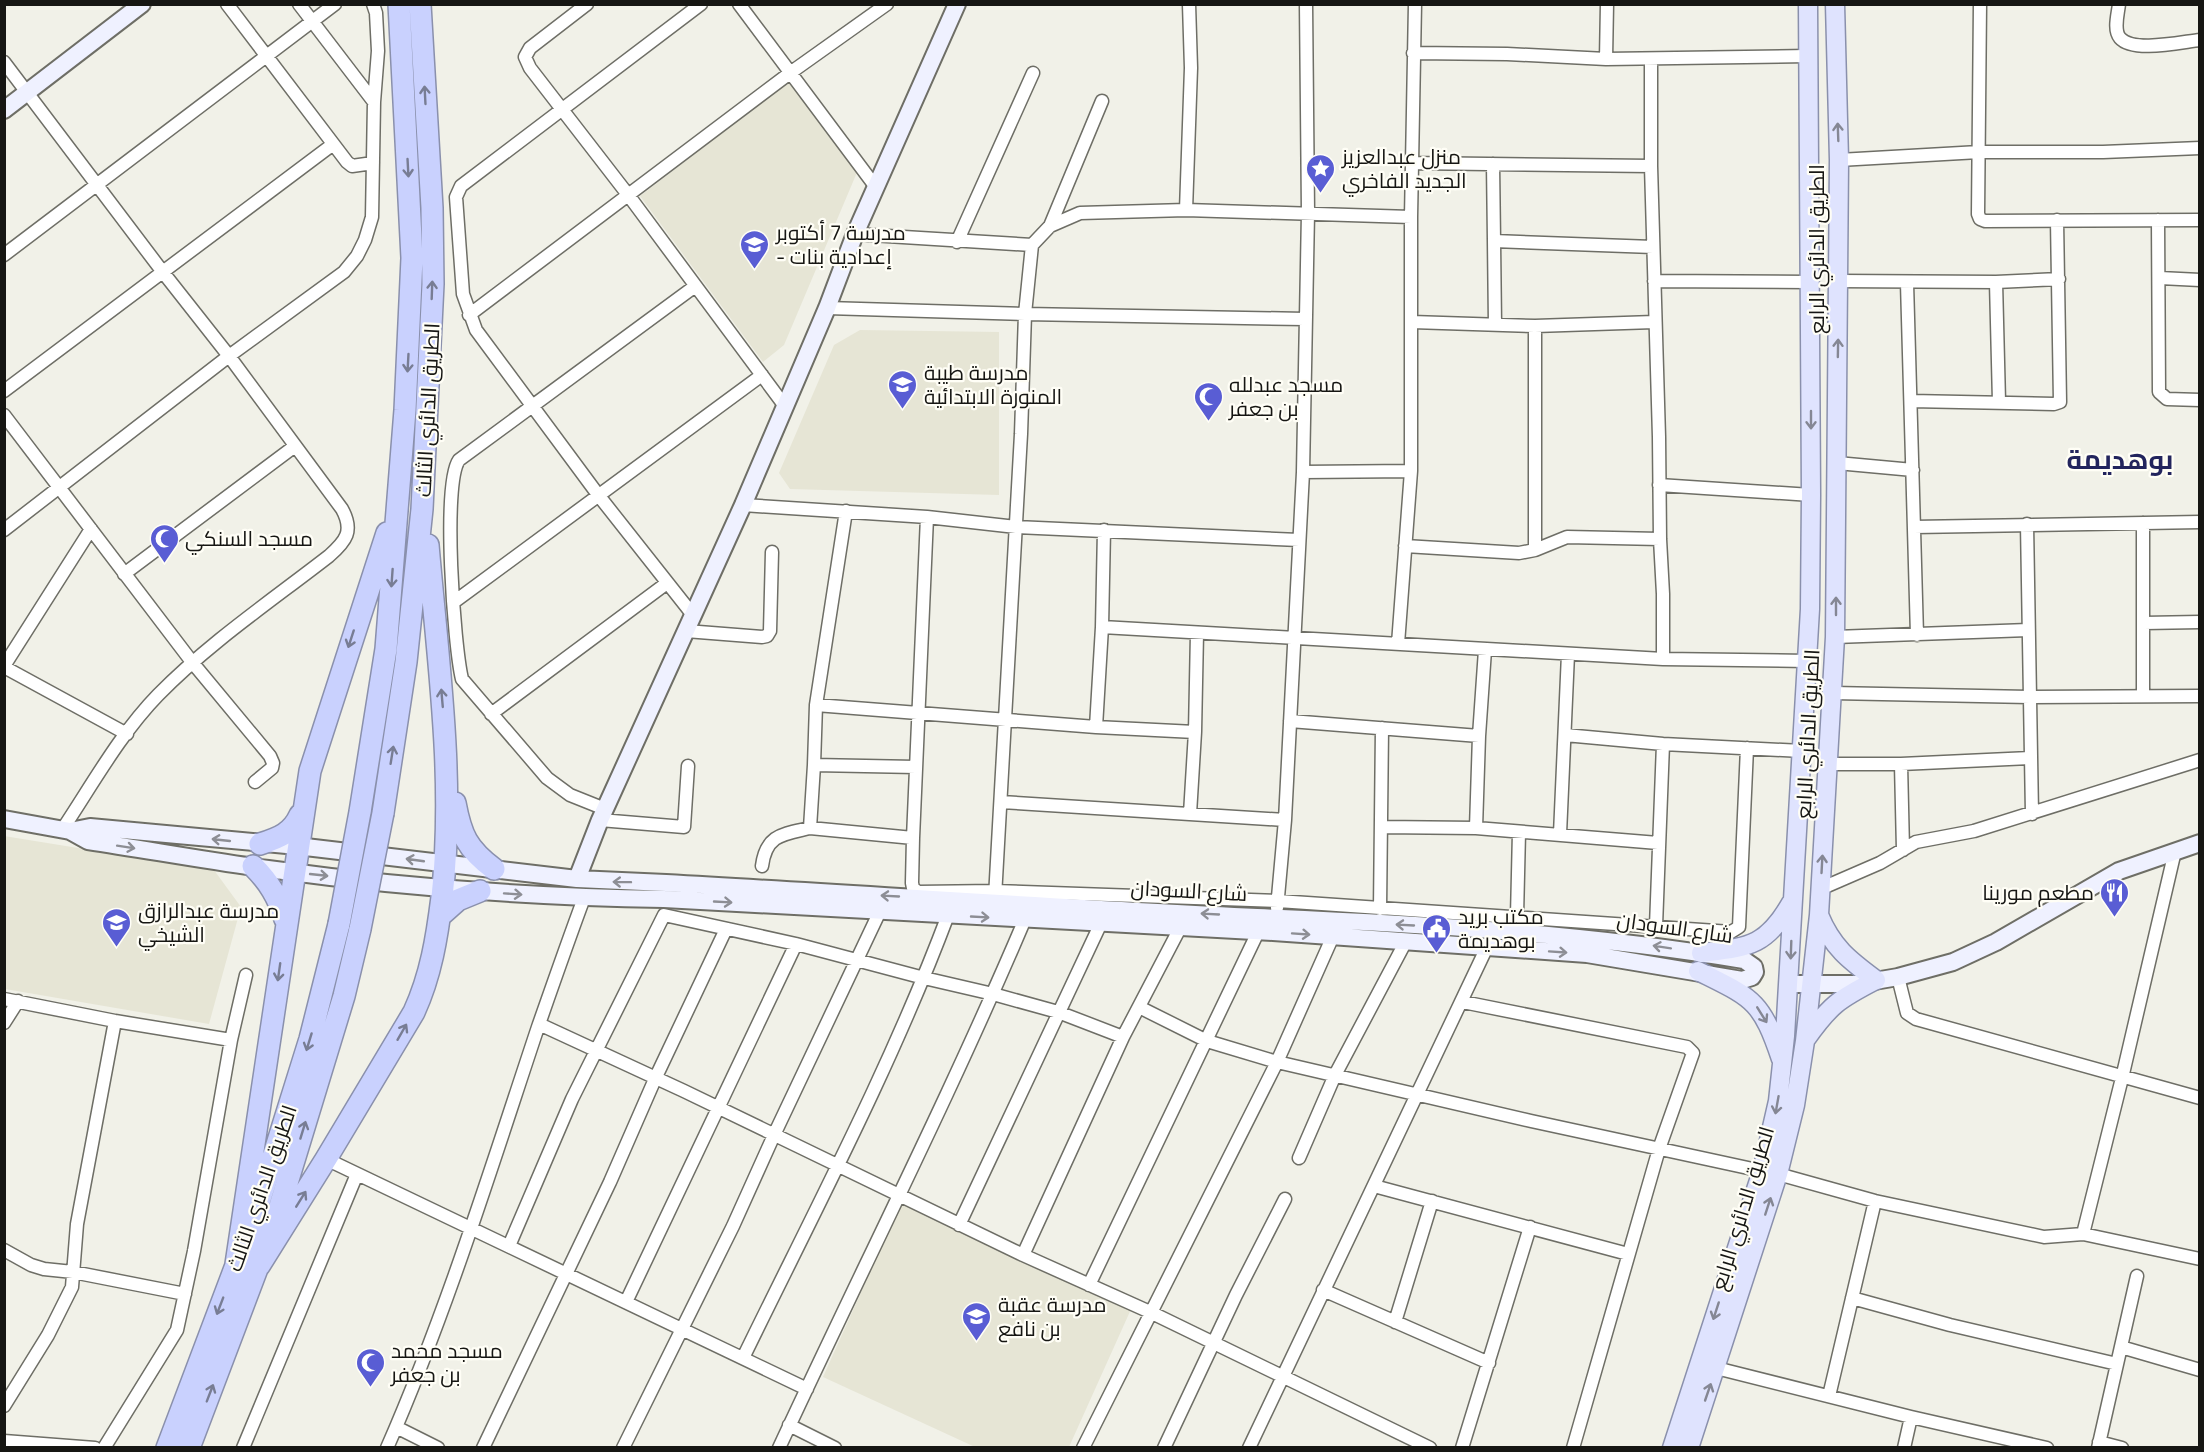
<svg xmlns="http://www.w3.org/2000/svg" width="2204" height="1452" viewBox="0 0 2204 1452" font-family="'Titillium Web',Cairo,sans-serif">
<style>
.built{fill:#e6e5d5}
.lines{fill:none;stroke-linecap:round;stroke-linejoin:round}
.street-casing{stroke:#6e6e66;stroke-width:15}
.secondary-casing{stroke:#6e6e66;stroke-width:20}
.primary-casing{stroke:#8a90ac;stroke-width:21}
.highway-casing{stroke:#8a90ac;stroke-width:24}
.street{stroke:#fff;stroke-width:12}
.secondary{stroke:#eff1ff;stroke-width:16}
.primary{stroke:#dfe3fe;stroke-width:18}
.highway{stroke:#c9d1fe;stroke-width:21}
.highway-bridge-casing{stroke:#8a90ac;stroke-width:24;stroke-linecap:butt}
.highway-bridge{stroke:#c9d1fe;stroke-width:21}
.oneway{stroke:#787d94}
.oneway2{stroke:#858794}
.oneway3{stroke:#8d8e95}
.labels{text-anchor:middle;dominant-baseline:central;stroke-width:4.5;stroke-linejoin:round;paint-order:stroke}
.poi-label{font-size:21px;fill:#161613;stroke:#fffef6;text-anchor:start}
.street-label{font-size:21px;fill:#161613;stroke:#fffef6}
.district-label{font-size:27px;font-weight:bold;fill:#22245d;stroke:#fffef6}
</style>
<rect width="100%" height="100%" fill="#f1f1e8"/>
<path class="built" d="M 788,82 L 858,170 L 784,345 L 763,362 L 640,196 Z
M 860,330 L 999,332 L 999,495 L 790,489 L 779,473 L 834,345 Z
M 4,836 L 214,870 L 241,907 L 209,1024 L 5,989 Z
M 902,1201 L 1132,1307 L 1069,1447 L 975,1447 L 823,1377 Z"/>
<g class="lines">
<defs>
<path id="street" d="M 227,4 L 347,162 L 352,166 L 373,163
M 299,4 L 374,102
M 587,4 L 530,48 L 525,57 L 530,68 L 629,196 L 784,405
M 739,4 L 875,186
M 1980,4 L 1978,214 L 1980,219 L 1985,221 L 2200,220
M 2119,4 C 2118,14 2113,30 2120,38 C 2133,53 2181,42 2200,40
M 1413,53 L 1507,54 L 1606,59 L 1808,56
M 1606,59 L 1607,4
M 1651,59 L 1651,166 L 1659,437 L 1660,539 L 1663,594 L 1663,659
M 4,62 L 162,271 L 229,356 L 342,509 C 354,531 346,541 329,556 C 271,601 209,643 158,695 C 120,734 92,785 62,830
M 1839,160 L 1979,152 L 2103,152 L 2200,148
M 1412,163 L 1651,166
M 1493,164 L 1494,241 L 1653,247
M 1186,210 L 1191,68 L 1189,4
M 2158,220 L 2159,392 L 2167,399 L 2200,400
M 1050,226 L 1080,213 L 1186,210 L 1411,217
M 855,234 L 1032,245
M 1494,241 L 1495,325
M 957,242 L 1033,73
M 4,255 L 335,4
M 2160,278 L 2200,280
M 1654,281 L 1810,282
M 1839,281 L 1996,282 L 2059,279
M 1996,282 L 1999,402
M 1907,283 L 1917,635
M 827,308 L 1025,314 L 1305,319
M 469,315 L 790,73 L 887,4
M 1412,322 L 1535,326 L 1654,322
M 1535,326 L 1535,550
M 4,391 L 332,145
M 1911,401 L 2054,404 L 2060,402 L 2057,220
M 4,415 L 192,662 L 270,756 L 273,763 L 272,768 L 255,782
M 1837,463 L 1913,470
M 1303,472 L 1411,471
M 1659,485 L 1811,495
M 743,505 L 927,517 L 1016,527 L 1299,540
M 927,517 L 913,838 L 912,883 L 913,888 L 918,892 L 995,891 L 1278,901 L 1731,932 L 1739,927 L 1747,748
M 2143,523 L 2143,696
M 2027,524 L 2032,814
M 1914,527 L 2200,522
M 4,530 L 229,356 L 344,272 L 357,256 L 365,240 L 372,217 L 374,102 L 378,51 L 376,13 L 373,4
M 1405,546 L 1519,553 L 1535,550 L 1567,537 L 1660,539
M 124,574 L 295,446
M 454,602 L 762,375
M 693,615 L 599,496 L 476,330 L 463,294 L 456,197 L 461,186 L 701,4
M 2144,623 L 2200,622
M 1102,627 L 1663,659 L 1808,661
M 686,631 L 762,637 L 767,636 L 770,631 L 772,552
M 1835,637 L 2028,630
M 1398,644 L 1411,471 L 1411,217 L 1415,4
M 4,666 L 91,529
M 4,667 L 127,734
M 1833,693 L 2029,697 L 2200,696
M 816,705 L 1096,727 L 1195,732
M 491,714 L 667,583
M 1290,721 L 1479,736
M 1096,727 L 1102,627 L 1104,530
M 1565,735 L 1663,744 L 1802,751
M 1828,764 L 1901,764 L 2030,758
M 1901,764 L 1903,850
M 814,765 L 816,705 L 846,511
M 1001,802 L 1285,820
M 605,809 L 570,795 L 547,778 L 462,679 C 454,646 442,484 459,460 L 694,287
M 1190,814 L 1195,732 L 1197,633
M 600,820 L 684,827 L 688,766
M 1381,827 L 1476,828 L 1658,843
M 1476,828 L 1479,736 L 1485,650
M 1560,834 L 1568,654
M 913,838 L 810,828 L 814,765 L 916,767
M 762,866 C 766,834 784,834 810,828
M 1820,889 L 1880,863 L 1916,842 L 1974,831 L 2200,760
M 995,897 L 1021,434 L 1025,314 L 1032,245 L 1050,226 L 1102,101
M 1277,908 L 1285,820 L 1303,472 L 1308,213 L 1306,4
M 1380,909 L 1382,728
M 1517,916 L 1519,832
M 1656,926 L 1663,744
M 1898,977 L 1907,1013 L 1916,1019 L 2200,1098
M 4,999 L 115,1021 L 231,1040
M 1463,1002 L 1687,1047 L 1693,1053 L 1659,1149 L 1573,1448
M 1139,1007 L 1207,1041 L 1277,1062 L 1531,1121 L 1762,1171
M 4,1023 L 18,1001
M 539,1024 L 684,1091 L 1023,1255 L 1150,1312 L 1430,1448
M 1299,1158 L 1335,1075 L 1406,941
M 326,1159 L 807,1389
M 1778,1174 L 1875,1201 L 2044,1237 L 2083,1234 L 2200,1259
M 1374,1186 L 1628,1254
M 959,1225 L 1101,923
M 2083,1234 L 2122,1078 L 2175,851
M 509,1246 L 572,1099 L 664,915 L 796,944 L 924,978 L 993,994 L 1058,1012 L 1123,1037
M 4,1250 L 31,1265 L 44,1269 L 73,1272 L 185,1294
M 1023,1255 L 1123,1037 L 1180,928
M 1089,1285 L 1258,932
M 1323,1290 L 1489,1363
M 1852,1298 L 1950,1325 L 2117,1364
M 626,1302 L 796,944
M 1395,1322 L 1432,1201
M 2121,1347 L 2200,1370
M 743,1358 C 814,1212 891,1067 948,915
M 1716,1368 L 1911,1417 L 2047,1448
M 1829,1396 L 1875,1201
M 4,1406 L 48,1335 L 72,1287 L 77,1224 L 115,1021
M 789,1425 L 835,1448
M 396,1427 L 438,1448
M 4,1441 L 95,1448
M 2099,1442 L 2122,1448
M 104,1448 L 177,1330 L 194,1251 L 231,1040 L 246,975
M 243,1448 L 357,1174
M 387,1448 C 447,1311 491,1168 538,1027 C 553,984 568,941 584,898
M 483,1448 L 610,1182 L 655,1079 L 726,929
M 623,1448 L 733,1226 L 774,1135 L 880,911
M 779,1448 C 861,1271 949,1098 1025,919
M 1083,1448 L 1277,1062 L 1333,936
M 1164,1448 L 1236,1295 L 1285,1199
M 1249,1448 L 1487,947
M 1462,1448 L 1530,1227
M 1904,1448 L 1911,1417
M 2098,1448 L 2137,1276"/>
<path id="secondary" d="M 4,110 L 142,4
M 4,819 L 70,831 L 88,841 C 148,850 208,861 268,869 C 399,887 532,897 664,899 L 1273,932 L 1587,954 L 1742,980 L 1752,977 L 1755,972 L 1754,967 L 1744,960 C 1584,933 1420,924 1257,917 C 1060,908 863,894 666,883 L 577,879 L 297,846 L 90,827 L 70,831
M 577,879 L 600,820 L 743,505 L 827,308 L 855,234 L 957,4
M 1790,984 L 1857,984 L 1898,977 L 1953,962 L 1996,942 L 2119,871 L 2200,843"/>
<path id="primary" d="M 1701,953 C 1748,947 1766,947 1791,903
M 1698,971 C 1752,998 1761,999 1781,1059
M 1806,1039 C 1830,1005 1839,999 1876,980 C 1849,960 1832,947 1819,915
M 1672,1448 L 1762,1171 L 1778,1101 L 1785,1036 L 1810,609 L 1811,495 L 1808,4
M 1689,1448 L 1778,1174 L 1795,1105 L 1805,1041 L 1819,915 L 1835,637 L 1839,160 L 1835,4"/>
<path id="highway" d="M 455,803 C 461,835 467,849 494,869
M 360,812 L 386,649 L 405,410 L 412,258 L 399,4
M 383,813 L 406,662 L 422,509 L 433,284 L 432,208 L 420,4
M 260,844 C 279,838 292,833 300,815
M 253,866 C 269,882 278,897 285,919
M 440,916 L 458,900 L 480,891
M 236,1264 L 310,771 L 387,533
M 259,1266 L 326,1159 L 414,1012 C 431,975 437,937 442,897 C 455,779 438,662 428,545
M 167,1448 L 255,1215 L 310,1039 L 339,924
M 189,1448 L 277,1216 L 344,996 L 360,929"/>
</defs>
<use href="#street" class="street-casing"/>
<use href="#secondary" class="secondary-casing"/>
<use href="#primary" class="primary-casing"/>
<use href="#highway" class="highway-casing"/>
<use href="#street" class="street"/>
<use href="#secondary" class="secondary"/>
<use href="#primary" class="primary"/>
<use href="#highway" class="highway"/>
<defs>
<path id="highway-bridge" d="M 339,924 L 360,812
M 360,929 L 383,813"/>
</defs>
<use href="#highway-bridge" class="highway-bridge-casing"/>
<use href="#highway-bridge" class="highway-bridge"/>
</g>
<defs><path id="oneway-shaft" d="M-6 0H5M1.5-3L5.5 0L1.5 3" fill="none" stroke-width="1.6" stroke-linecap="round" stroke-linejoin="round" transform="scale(1.5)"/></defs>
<g class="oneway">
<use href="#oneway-shaft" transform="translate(425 95) rotate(-93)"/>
<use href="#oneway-shaft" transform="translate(408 168) rotate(87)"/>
<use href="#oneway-shaft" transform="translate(432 290) rotate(-88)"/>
<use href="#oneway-shaft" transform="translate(408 363) rotate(93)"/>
<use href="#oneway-shaft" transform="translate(392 578) rotate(94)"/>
<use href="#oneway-shaft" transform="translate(351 639) rotate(108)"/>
<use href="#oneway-shaft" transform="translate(442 698) rotate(-95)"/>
<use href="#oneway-shaft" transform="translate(392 755) rotate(-81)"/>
<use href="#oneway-shaft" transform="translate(279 972) rotate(98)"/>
<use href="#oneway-shaft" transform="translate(402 1032) rotate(-60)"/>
<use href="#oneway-shaft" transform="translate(309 1042) rotate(107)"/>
<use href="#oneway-shaft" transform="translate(303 1130) rotate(-73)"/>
<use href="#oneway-shaft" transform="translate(301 1199) rotate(-58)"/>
<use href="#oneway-shaft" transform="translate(220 1306) rotate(111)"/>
<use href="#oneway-shaft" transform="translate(210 1393) rotate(-69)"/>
</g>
<g class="oneway2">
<use href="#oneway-shaft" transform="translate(1838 132) rotate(-92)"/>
<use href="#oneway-shaft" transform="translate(1838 348) rotate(-89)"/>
<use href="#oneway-shaft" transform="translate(1811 420) rotate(90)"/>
<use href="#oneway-shaft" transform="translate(1836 606) rotate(-90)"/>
<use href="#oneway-shaft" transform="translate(1822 864) rotate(-87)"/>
<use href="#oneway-shaft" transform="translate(1791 950) rotate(92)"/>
<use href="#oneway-shaft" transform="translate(1762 1015) rotate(58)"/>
<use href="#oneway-shaft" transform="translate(1777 1105) rotate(100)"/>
<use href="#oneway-shaft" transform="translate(1768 1206) rotate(-72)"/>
<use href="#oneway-shaft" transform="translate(1716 1311) rotate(108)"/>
<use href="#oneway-shaft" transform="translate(1708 1392) rotate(-71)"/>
</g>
<g class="oneway3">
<use href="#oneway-shaft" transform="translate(221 840) rotate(-174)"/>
<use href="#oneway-shaft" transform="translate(126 847) rotate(9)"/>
<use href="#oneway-shaft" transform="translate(415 860) rotate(-172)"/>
<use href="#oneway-shaft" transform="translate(319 875) rotate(6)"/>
<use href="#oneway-shaft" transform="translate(622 882) rotate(-179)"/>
<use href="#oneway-shaft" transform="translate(513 894) rotate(4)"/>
<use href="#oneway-shaft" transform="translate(890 896) rotate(-177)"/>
<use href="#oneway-shaft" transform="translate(723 902) rotate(3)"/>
<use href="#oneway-shaft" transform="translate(1210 914) rotate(-177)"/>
<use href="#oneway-shaft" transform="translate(980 917) rotate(3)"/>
<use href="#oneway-shaft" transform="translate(1405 925) rotate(-177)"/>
<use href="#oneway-shaft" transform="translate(1301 934) rotate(4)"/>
<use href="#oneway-shaft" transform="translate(1662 947) rotate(-171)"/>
<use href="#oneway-shaft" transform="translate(1558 952) rotate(4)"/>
</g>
<defs>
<symbol id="sight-pin" viewBox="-11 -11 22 30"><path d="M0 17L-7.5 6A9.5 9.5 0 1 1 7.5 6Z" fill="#595dd4" stroke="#fffef6"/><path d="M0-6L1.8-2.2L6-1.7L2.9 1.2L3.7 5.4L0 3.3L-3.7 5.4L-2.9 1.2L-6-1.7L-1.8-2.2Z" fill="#fff"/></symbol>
<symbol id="school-pin" viewBox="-11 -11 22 30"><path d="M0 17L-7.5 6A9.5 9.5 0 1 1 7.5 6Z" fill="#595dd4" stroke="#fffef6"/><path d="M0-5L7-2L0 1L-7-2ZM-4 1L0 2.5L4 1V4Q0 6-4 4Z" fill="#fff"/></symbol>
<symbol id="mosque-pin" viewBox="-11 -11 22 30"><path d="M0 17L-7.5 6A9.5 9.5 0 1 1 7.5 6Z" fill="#595dd4" stroke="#fffef6"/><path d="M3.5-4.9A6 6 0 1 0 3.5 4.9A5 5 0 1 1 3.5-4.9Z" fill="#fff"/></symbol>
<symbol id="restaurant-pin" viewBox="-11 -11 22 30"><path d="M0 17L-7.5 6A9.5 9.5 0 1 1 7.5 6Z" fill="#595dd4" stroke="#fffef6"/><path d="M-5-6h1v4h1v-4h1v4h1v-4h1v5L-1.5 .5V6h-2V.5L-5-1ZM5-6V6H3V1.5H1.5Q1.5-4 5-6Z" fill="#fff"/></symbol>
<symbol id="civic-pin" viewBox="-11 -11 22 30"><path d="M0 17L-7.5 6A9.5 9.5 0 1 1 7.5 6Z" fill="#595dd4" stroke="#fffef6"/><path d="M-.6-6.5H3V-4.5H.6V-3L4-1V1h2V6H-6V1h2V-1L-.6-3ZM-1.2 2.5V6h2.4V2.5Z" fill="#fff"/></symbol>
</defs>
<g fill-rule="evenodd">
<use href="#sight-pin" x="1304" y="152" width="33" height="45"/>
<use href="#school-pin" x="738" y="228" width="33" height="45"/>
<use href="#school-pin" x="886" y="368" width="33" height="45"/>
<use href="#mosque-pin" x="1192" y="380" width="33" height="45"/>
<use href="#mosque-pin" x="148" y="522" width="33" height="45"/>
<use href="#restaurant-pin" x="2098" y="876" width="33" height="45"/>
<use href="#school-pin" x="100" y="906" width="33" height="45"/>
<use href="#civic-pin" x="1420" y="912" width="33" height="45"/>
<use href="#school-pin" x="960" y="1300" width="33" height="45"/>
<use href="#mosque-pin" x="354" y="1346" width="33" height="45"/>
</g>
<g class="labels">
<g class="poi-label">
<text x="1342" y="156">منزل عبدالعزيز<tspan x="1342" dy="24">الجديد الفاخري</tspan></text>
<text x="776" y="232">مدرسة 7 أكتوبر<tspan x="776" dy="24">- إعدادية بنات</tspan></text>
<text x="924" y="372">مدرسة طيبة<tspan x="924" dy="24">المنورة الابتدائية</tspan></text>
<text x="1229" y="384">مسجد عبدلله<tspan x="1229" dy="24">بن جعفر</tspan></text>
<text x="185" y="538">مسجد السنكي</text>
<text x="2094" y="892" text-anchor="end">مطعم مورينا</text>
<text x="138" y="910">مدرسة عبدالرازق<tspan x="138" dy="24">الشيخي</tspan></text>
<text x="1458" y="916">مكتب بريد<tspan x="1458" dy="24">بوهديمة</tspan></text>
<text x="998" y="1304">مدرسة عقبة<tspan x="998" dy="24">بن نافع</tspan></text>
<text x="391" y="1350">مسجد محمد<tspan x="391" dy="24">بن جعفر</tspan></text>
</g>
<g class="street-label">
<text transform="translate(1816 249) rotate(-90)">الطريق الدائري الرابع</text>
<text transform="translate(427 410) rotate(-87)">الطريق الدائري الثالث</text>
<text transform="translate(1807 734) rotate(-87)">الطريق الدائري الرابع</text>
<text transform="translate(1189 890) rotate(3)">شارع السودان</text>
<text transform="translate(1675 927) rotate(8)">شارع السودان</text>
<text transform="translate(261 1188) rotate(-71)">الطريق الدائري الثالث</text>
<text transform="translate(1742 1208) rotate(-73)">الطريق الدائري الرابع</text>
</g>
<g class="district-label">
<text x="2120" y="458">بوهديمة</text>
</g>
</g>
<rect width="2204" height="1452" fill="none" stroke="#161613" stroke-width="12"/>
</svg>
